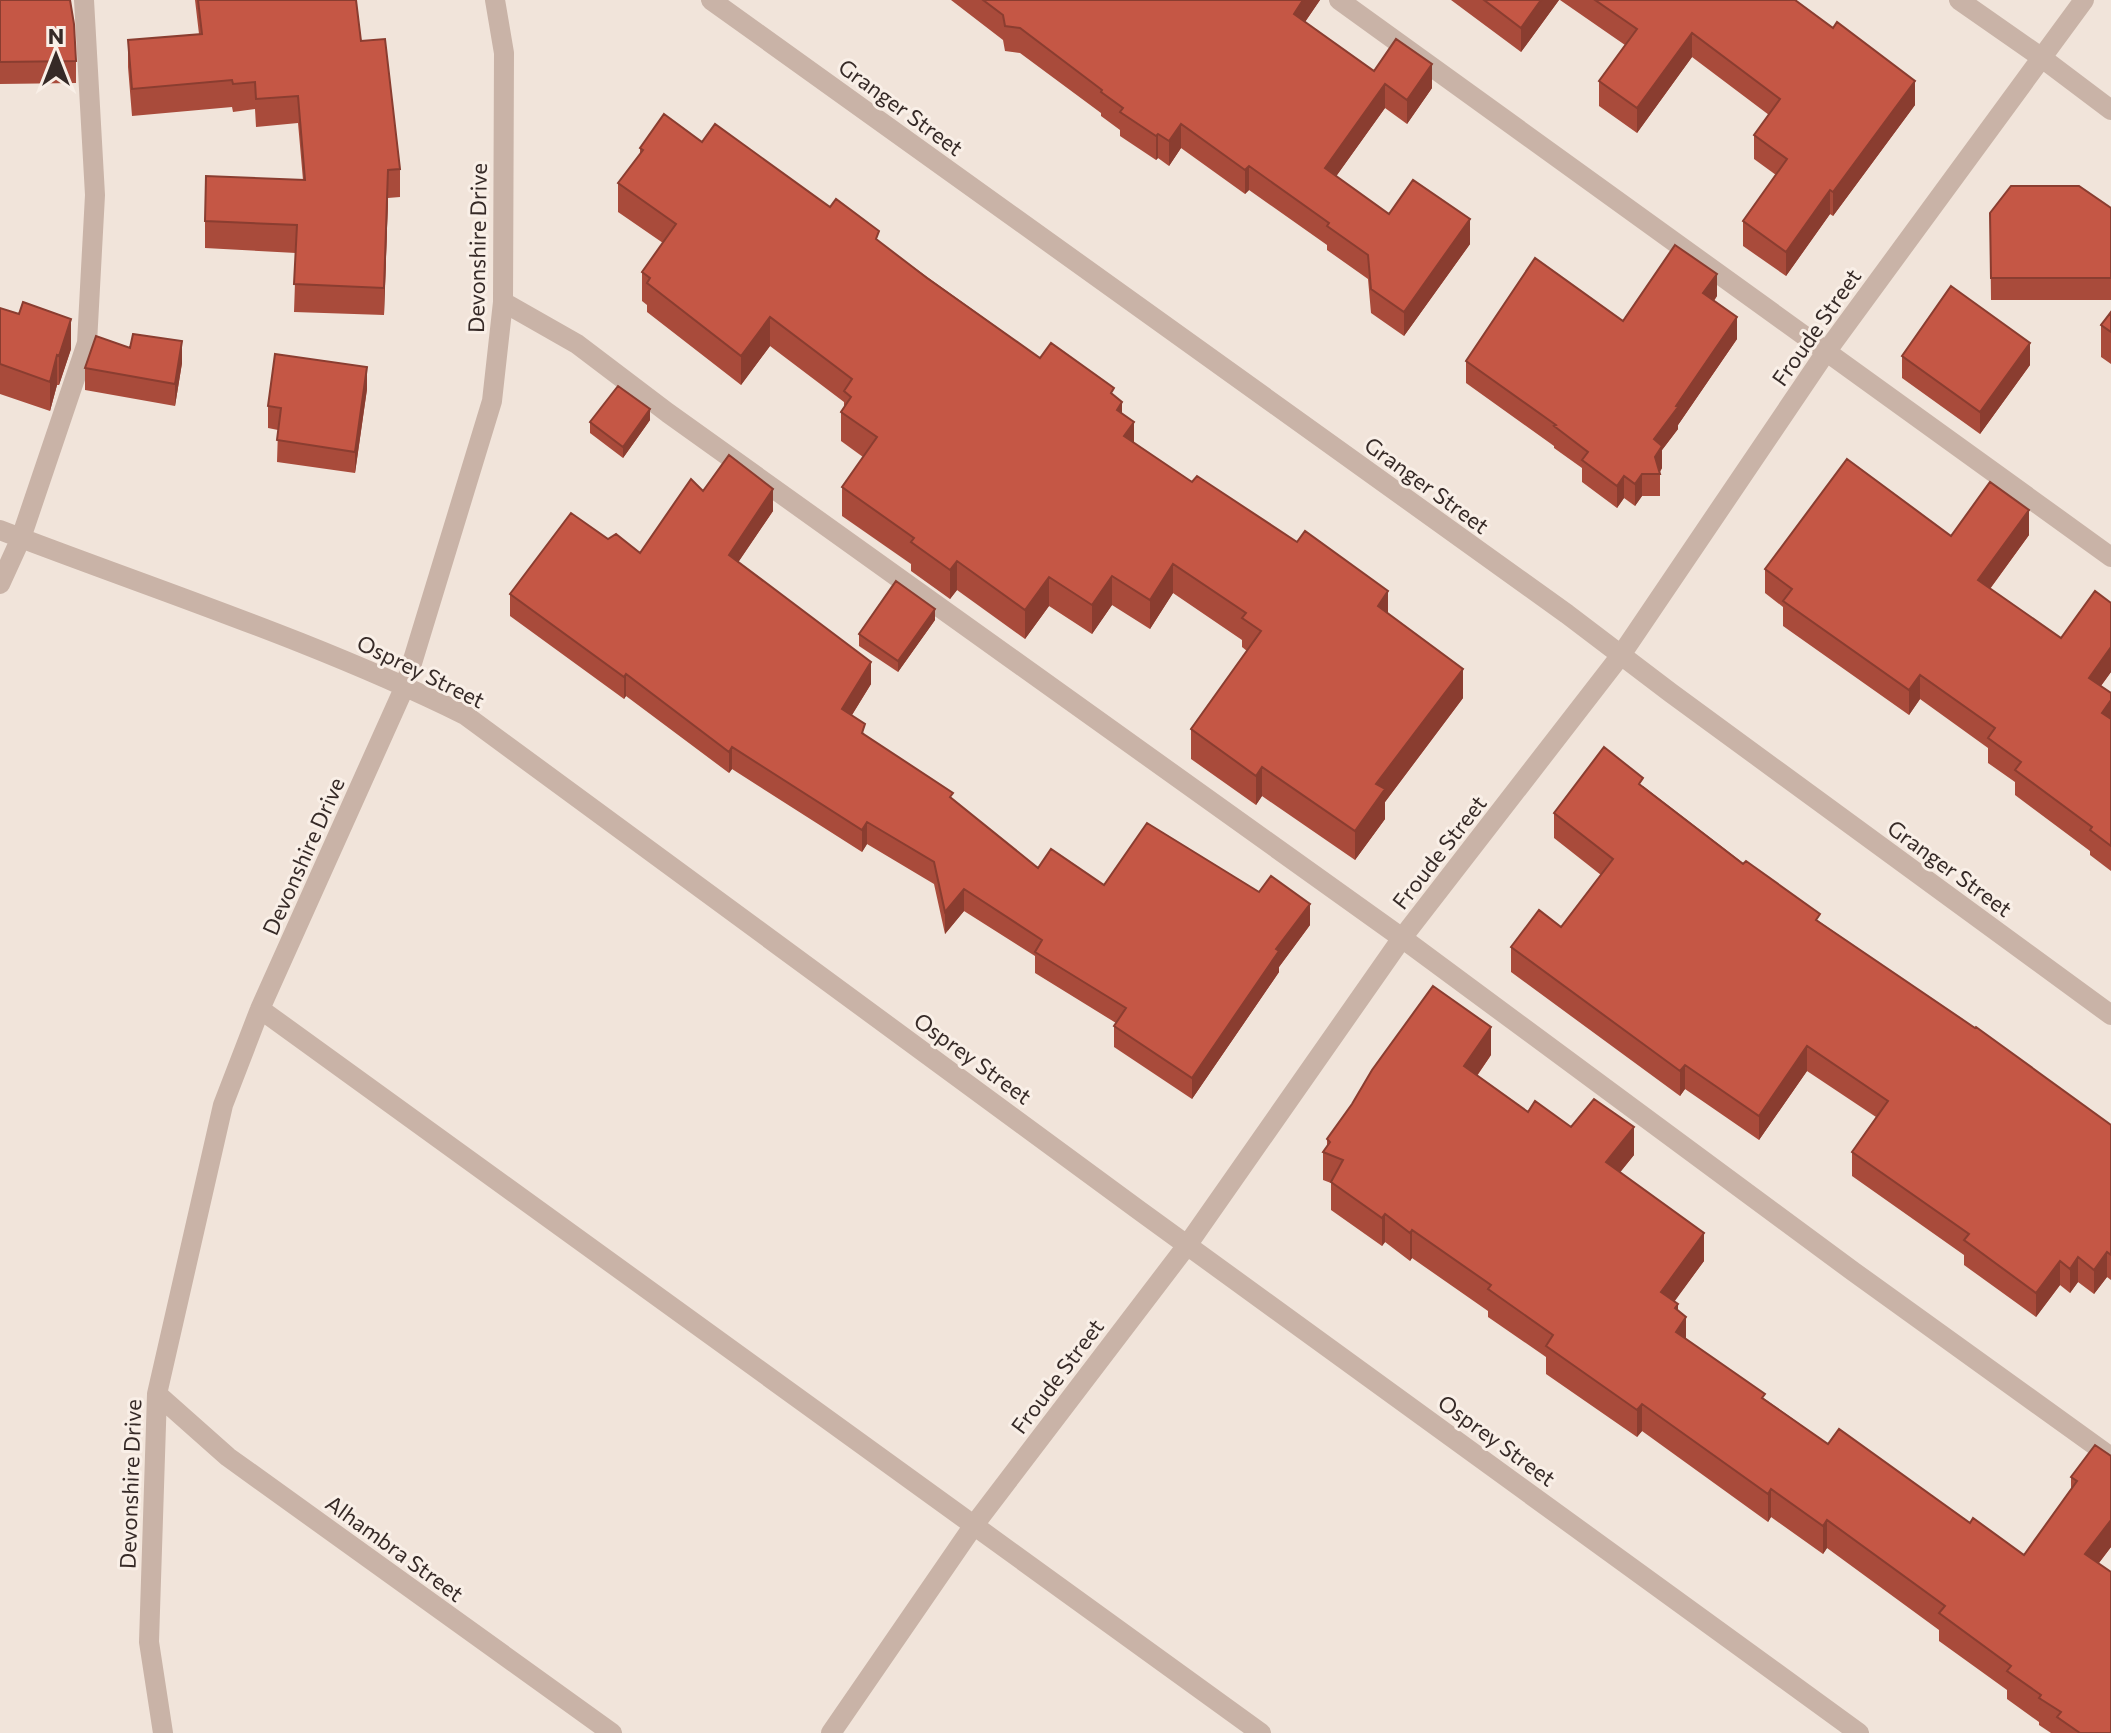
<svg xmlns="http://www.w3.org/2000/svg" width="2111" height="1733" viewBox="0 0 2111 1733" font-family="Commissioner,sans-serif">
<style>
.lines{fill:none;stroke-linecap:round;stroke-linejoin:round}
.minor{stroke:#c9b3a7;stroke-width:20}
.wall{fill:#a94b3b}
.shaded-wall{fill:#8a3d30}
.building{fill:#c55745;stroke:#8a3d30;stroke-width:2}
.labels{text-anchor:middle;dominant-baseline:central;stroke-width:6;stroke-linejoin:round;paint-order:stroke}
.street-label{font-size:22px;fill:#362a27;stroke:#f9efe7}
</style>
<rect width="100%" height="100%" fill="#f1e4da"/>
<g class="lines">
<path class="minor" d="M 711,0 L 1567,614 L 1671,693 L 2111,1015
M 1339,0 L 2111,557
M 1959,0 L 2042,58 L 2111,110
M 503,302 L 577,344 L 668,413 L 1402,938 L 1854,1272 L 2111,1457
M 0,530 C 156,590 315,641 465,715 L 1140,1211 L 1859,1733
M 0,584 L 21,538 L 87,343 L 95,195 L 84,0
M 260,1009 L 1261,1733
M 157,1394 L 228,1457 L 612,1733
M 163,1733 L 149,1642 L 157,1394 L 223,1105 L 260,1009 L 405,686 L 492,401 L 503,302 L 504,53 L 495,0
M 831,1733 L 974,1525 L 1188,1244 L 1402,938 L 1621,655 L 1826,352 L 2084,0"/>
</g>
<path class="wall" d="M 0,0 L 76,61 L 76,83 L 0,84 Z
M 195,0 L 356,0 L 361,41 L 400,169 L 400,197 L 388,198 L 384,315 L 294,312 L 296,253 L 205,248 L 205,221 L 303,180 L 298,123 L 256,127 L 255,109 L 233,112 L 232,107 L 132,116 L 128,67 L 128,40 L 199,34 Z
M 951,0 L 1320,0 L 1305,22 L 1374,71 L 1432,88 L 1407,124 L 1385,108 L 1336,176 L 1389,214 L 1470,244 L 1404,336 L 1371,313 L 1368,279 L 1327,250 L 1327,245 L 1249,190 L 1245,194 L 1181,148 L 1169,166 L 1158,158 L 1156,160 L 1120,136 L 1120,130 L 1101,116 L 1101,113 L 1020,53 L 1005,51 L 1003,40 Z
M 1451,0 L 1559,0 L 1521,52 Z
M 1560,0 L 1795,0 L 1915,105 L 1833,216 L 1830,214 L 1786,276 L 1743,246 L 1743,221 L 1776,175 L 1754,159 L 1754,135 L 1769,115 L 1692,57 L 1637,133 L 1599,106 L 1599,81 L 1625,45 Z
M 702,142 L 830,207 L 1040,358 L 1114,396 L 1134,443 L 1388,613 L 1463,698 L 1385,802 L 1385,819 L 1355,860 L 1262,796 L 1256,805 L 1191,759 L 1191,729 L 1247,651 L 1242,647 L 1242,640 L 1173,593 L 1150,629 L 1112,605 L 1092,634 L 1049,606 L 1025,639 L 957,590 L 950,599 L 911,571 L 911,564 L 842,516 L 842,487 L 863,457 L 841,441 L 841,412 L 844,408 L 844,402 L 770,346 L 741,385 L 647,312 L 647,305 L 642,301 L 642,272 L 663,243 L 618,212 L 618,183 L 640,154 L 640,148 Z
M 2111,208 L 2111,300 L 1991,300 L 1990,213 Z
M 1717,296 L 1714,301 L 1737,339 L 1678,425 L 1678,429 L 1662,450 L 1662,468 L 1660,472 L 1660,496 L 1642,496 L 1635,506 L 1624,498 L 1617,508 L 1582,482 L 1582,468 L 1554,448 L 1554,446 L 1466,383 L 1466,361 L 1623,321 Z
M 0,308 L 71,349 L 59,385 L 57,385 L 50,411 L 0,394 Z
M 2111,312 L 2111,364 L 2101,357 L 2101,325 Z
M 130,348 L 182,363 L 175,406 L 85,390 L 85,368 Z
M 1902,356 L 2030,365 L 1980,434 L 1902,378 Z
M 367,389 L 355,473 L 277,462 L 278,430 L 268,428 L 268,406 Z
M 650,420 L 623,458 L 590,433 L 590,422 Z
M 703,491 L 773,511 L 738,562 L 871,684 L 852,715 L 865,735 L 953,800 L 1038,868 L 1104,885 L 1310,925 L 1279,967 L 1279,972 L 1192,1099 L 1114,1047 L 1114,1026 L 1116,1023 L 1035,973 L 1035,956 L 964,911 L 945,934 L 934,884 L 867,844 L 862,852 L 732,769 L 729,773 L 626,696 L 624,699 L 510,616 L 510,594 L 608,539 L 640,553 Z
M 2029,535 L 1990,589 L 2061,638 L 2111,603 L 2111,672 L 2101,686 L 2111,693 L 2111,871 L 2090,855 L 2090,851 L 2015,795 L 2015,782 L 1988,763 L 1988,748 L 1920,699 L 1909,715 L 1783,626 L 1783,607 L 1765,593 L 1765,569 L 1951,536 Z
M 935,620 L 898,672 L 859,646 L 859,634 Z
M 1643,786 L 1820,922 L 2111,1125 L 2111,1280 L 2107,1277 L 2094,1294 L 2078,1282 L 2070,1293 L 2060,1285 L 2036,1317 L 1964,1265 L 1964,1255 L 1852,1176 L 1852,1152 L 1876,1117 L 1807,1071 L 1759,1140 L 1685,1089 L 1680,1096 L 1511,972 L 1511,947 L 1561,927 L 1601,875 L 1554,838 L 1554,813 Z
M 1491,1055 L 1477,1076 L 1528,1112 L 1571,1127 L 1634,1155 L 1620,1172 L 1704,1261 L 1674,1301 L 1686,1339 L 1765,1399 L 1828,1444 L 1970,1523 L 2024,1555 L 2071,1489 L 2071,1477 L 2111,1456 L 2111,1547 L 2099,1563 L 2111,1733 L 2051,1733 L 2039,1725 L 2039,1722 L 2007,1699 L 2007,1690 L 1939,1641 L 1939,1630 L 1827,1548 L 1823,1554 L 1771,1517 L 1768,1522 L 1642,1431 L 1637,1437 L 1546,1374 L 1546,1357 L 1488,1317 L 1488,1311 L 1412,1258 L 1410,1261 L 1385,1242 L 1382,1246 L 1331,1210 L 1331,1183 L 1323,1180 L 1323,1152 L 1327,1147 L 1327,1139 Z"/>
<path class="shaded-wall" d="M 1303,0 L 1320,0 L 1294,38 L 1294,14 Z
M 1541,0 L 1559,0 L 1521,52 L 1521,28 Z
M 1692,33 L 1692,57 L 1637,133 L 1637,108 Z
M 1432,64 L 1432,88 L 1407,124 L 1407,100 Z
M 1915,81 L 1915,105 L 1833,216 L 1833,192 Z
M 1385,84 L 1385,108 L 1325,192 L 1325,168 Z
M 1181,124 L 1181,148 L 1169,166 L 1169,141 Z
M 1158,134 L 1158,158 L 1156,160 L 1156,136 Z
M 1249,166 L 1249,190 L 1245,194 L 1245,170 Z
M 388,170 L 388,198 L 384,315 L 384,288 Z
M 1830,190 L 1830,214 L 1786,276 L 1786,252 Z
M 1470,219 L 1470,244 L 1404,336 L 1404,312 Z
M 1717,274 L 1717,296 L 1703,315 L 1703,293 Z
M 770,317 L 770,346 L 741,385 L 741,356 Z
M 1737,317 L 1737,339 L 1678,425 L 1678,429 L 1662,450 L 1662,468 L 1658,474 L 1655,474 L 1654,439 Z
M 71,319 L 71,349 L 59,385 L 59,356 Z
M 182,341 L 182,363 L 175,406 L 175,384 Z
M 2030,343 L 2030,365 L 1980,434 L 1980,412 Z
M 57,355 L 57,385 L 50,411 L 50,382 Z
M 367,367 L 367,389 L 355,473 L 355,452 Z
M 1122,402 L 1122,431 L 1117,410 Z
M 650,409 L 650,420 L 623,458 L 623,447 Z
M 1134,422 L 1134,451 L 1124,436 Z
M 1642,474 L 1642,496 L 1635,506 L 1635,484 Z
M 1624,476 L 1624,498 L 1617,508 L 1617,486 Z
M 773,489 L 773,511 L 729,576 L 729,555 Z
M 2029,510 L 2029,535 L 1978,605 L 1978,580 Z
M 957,561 L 957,590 L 950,599 L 950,570 Z
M 1173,564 L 1173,593 L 1150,629 L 1150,600 Z
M 1112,576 L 1112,605 L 1092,634 L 1092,605 Z
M 1049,577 L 1049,606 L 1025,639 L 1025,610 Z
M 1388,591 L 1388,620 L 1378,606 Z
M 935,609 L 935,620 L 898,672 L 898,661 Z
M 2111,647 L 2111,672 L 2089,702 L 2089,678 Z
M 871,662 L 871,684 L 842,731 L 842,709 Z
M 1463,669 L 1463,698 L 1385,802 L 1385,819 L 1355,860 L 1355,831 L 1376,784 Z
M 626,674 L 626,696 L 624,699 L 624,677 Z
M 1920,675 L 1920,699 L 1909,715 L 1909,690 Z
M 2111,700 L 2111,725 L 2102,713 Z
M 732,747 L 732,769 L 729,773 L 729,752 Z
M 1262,767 L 1262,796 L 1256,805 L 1256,776 Z
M 867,822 L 867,844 L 862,852 L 862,830 Z
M 964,889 L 964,911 L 945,934 L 945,912 Z
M 1310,904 L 1310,925 L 1279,967 L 1279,972 L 1192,1099 L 1192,1078 L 1276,949 Z
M 1491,1027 L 1491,1055 L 1464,1094 L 1464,1066 Z
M 1807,1046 L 1807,1071 L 1759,1140 L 1759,1116 Z
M 1685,1065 L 1685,1089 L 1680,1096 L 1680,1071 Z
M 1634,1127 L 1634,1155 L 1606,1190 L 1606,1162 Z
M 1385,1214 L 1385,1242 L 1382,1246 L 1382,1218 Z
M 1412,1230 L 1412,1258 L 1410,1261 L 1410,1233 Z
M 1704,1233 L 1704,1261 L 1661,1320 L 1661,1292 Z
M 2107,1252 L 2107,1277 L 2094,1294 L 2094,1270 Z
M 2078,1257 L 2078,1282 L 2070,1293 L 2070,1269 Z
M 2060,1261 L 2060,1285 L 2036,1317 L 2036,1293 Z
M 1678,1304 L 1678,1328 L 1686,1317 L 1686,1344 L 1676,1359 L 1675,1308 Z
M 1642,1404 L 1642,1431 L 1637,1437 L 1637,1410 Z
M 1771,1489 L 1771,1517 L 1768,1522 L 1768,1494 Z
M 1827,1520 L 1827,1548 L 1823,1554 L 1823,1526 Z
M 2111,1520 L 2111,1547 L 2085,1581 L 2085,1554 Z"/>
<path class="building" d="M 0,0 L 70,0 L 74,24 L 76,61 L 0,62 Z
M 198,0 L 356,0 L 361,41 L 385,39 L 400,169 L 388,170 L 384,288 L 294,284 L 297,225 L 205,221 L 206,176 L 305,180 L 298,96 L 256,99 L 255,82 L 233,84 L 232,80 L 132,89 L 128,40 L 202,34 Z
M 983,0 L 1303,0 L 1294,14 L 1374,71 L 1396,39 L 1432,64 L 1407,100 L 1385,84 L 1325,168 L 1389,214 L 1413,180 L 1470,219 L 1404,312 L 1371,289 L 1368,255 L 1327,226 L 1329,223 L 1249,166 L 1245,170 L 1181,124 L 1169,141 L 1158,134 L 1156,136 L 1120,112 L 1123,108 L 1101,92 L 1102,90 L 1020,28 L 1005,26 L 1003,15 Z
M 1484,0 L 1541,0 L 1521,28 Z
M 1595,0 L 1795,0 L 1833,28 L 1837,22 L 1915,81 L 1833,192 L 1830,190 L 1786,252 L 1743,221 L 1787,159 L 1754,135 L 1780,99 L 1692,33 L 1637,108 L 1599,81 L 1637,29 Z
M 664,114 L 702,142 L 715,124 L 830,207 L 836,199 L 879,231 L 876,239 L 927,278 L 1040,358 L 1051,343 L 1114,388 L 1111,393 L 1122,402 L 1117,410 L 1134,422 L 1124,436 L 1192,482 L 1197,476 L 1297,542 L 1305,531 L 1388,591 L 1378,606 L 1463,669 L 1376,784 L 1385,789 L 1355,831 L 1262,767 L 1256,776 L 1191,729 L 1261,631 L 1242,618 L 1246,613 L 1173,564 L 1150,600 L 1112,576 L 1092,605 L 1049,577 L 1025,610 L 957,561 L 950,570 L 911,542 L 914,538 L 842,487 L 877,437 L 841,412 L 851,397 L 844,391 L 852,379 L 770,317 L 741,356 L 647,283 L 650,278 L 642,272 L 676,224 L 618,183 L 643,150 L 640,148 Z
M 2011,186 L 2079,186 L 2111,208 L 2111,278 L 1991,278 L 1990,213 Z
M 1675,245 L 1717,274 L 1703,293 L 1737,317 L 1676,406 L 1678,407 L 1654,439 L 1662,446 L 1655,457 L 1660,474 L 1642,474 L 1635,484 L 1624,476 L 1617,486 L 1582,460 L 1588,452 L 1554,426 L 1556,425 L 1466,361 L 1535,258 L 1623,321 Z
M 1951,286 L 2030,343 L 1980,412 L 1902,356 Z
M 23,302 L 71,319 L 59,356 L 57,355 L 50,382 L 0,364 L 0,308 L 19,314 Z
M 2111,312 L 2111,332 L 2101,325 Z
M 133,334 L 182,341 L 175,384 L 85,368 L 96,336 L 130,348 Z
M 275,354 L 367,367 L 355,452 L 277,440 L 281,408 L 268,406 Z
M 618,386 L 650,409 L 623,447 L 590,422 Z
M 729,455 L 773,489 L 729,555 L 871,662 L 842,709 L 865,724 L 862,733 L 953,793 L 950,797 L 1038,868 L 1051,849 L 1104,885 L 1147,823 L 1259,892 L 1271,876 L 1310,904 L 1276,949 L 1279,951 L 1192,1078 L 1114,1026 L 1126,1008 L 1035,952 L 1042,940 L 964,889 L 945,912 L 934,862 L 867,822 L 862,830 L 732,747 L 729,752 L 626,674 L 624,677 L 510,594 L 571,513 L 608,539 L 616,534 L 640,553 L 691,479 L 703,491 Z
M 1847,459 L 1951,536 L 1990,482 L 2029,510 L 1978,580 L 2061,638 L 2095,591 L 2111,603 L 2111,647 L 2089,678 L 2111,693 L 2111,700 L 2102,713 L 2111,719 L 2111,846 L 2090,830 L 2092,827 L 2015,770 L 2021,762 L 1988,738 L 1995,728 L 1920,675 L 1909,690 L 1783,601 L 1792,589 L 1765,569 Z
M 896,581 L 935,609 L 898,661 L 859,634 Z
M 1604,747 L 1643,778 L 1639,784 L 1743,864 L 1746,861 L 1820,914 L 1816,920 L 1975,1028 L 1976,1027 L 2111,1125 L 2111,1255 L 2107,1252 L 2094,1270 L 2078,1257 L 2070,1269 L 2060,1261 L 2036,1293 L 1964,1240 L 1969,1234 L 1852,1152 L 1888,1101 L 1807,1046 L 1759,1116 L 1685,1065 L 1680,1071 L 1511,947 L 1539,910 L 1561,927 L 1613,859 L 1554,813 Z
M 1433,986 L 1491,1027 L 1464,1066 L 1528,1112 L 1535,1101 L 1571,1127 L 1594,1099 L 1634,1127 L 1606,1162 L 1704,1233 L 1661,1292 L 1678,1304 L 1675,1308 L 1686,1317 L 1676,1332 L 1765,1394 L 1762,1398 L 1828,1444 L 1839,1429 L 1970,1523 L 1973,1518 L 2024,1555 L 2077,1481 L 2071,1477 L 2095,1445 L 2111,1456 L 2111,1520 L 2085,1554 L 2111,1572 L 2111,1733 L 2080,1733 L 2057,1717 L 2061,1712 L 2039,1698 L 2041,1695 L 2007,1671 L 2011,1666 L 1939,1613 L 1945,1606 L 1827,1520 L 1823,1526 L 1771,1489 L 1768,1494 L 1642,1404 L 1637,1410 L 1546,1346 L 1553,1335 L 1488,1289 L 1491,1285 L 1412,1230 L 1410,1233 L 1385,1214 L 1382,1218 L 1331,1182 L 1343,1160 L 1323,1152 L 1330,1142 L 1327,1139 L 1352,1104 L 1372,1070 Z"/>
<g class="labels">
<g class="street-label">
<text transform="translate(901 107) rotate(36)">Granger Street</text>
<text transform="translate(477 248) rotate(-89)">Devonshire Drive</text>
<text transform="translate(1816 327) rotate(-55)">Froude Street</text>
<text transform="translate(1427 485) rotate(36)">Granger Street</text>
<text transform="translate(421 671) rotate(26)">Osprey Street</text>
<text transform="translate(1439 852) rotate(-52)">Froude Street</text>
<text transform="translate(303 856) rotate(-66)">Devonshire Drive</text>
<text transform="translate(1950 868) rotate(36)">Granger Street</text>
<text transform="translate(973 1058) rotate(36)">Osprey Street</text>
<text transform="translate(1057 1376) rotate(-53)">Froude Street</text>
<text transform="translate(1497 1440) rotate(36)">Osprey Street</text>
<text transform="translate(130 1484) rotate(-88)">Devonshire Drive</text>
<text transform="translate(395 1548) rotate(36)">Alhambra Street</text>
</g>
</g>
<g transform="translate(56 56)" stroke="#f9efe7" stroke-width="6" paint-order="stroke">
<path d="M0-6L14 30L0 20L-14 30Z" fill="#362a27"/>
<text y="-12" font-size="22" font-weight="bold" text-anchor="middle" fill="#362a27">N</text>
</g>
</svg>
